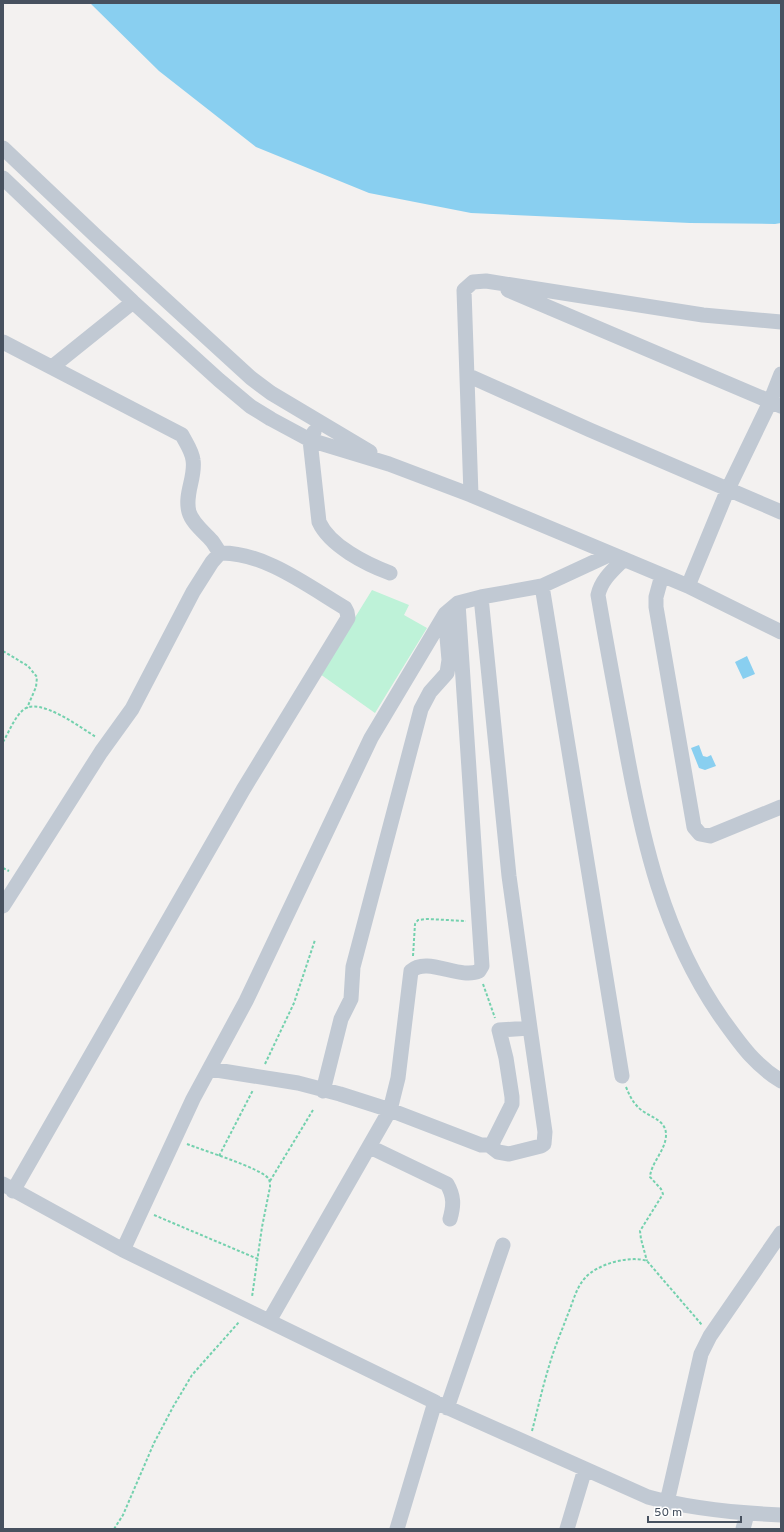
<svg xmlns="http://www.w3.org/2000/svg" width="784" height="1532" viewBox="0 0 784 1532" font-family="Overpass,sans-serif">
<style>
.green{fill:#bef2d8}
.water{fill:#89cff0}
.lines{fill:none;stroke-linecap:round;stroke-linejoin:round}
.path{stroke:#74d1ae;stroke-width:2;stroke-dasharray:3 2;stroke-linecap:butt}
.minor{stroke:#c1c9d3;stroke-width:15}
</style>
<rect width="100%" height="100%" fill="#f3f1f0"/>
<path class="green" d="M 372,590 L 409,605 L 404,615 L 427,628 L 375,713 L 320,674 Z"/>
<path class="water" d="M 90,3 L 781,3 L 781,223 L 775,224 L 690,223 L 471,213 L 369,193 L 256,147 L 159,71 Z
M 747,656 L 755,674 L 743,679 L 735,662 Z
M 699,745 L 703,756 L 707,757 L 711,755 L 716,766 L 705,770 L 699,768 L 691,748 Z"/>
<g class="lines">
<path class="path" d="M 3,651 L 28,666 L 37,677 L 36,687 L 27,708
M 3,742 C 9,732 14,718 23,710 C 39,696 81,728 96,737
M 3,868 L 9,871
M 413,956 L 415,924 L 418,920 L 427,919 L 466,921
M 483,984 L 495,1018
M 265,1064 L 294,1003 L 315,940
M 626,1087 C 629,1094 632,1101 637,1106 C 646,1117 667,1118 666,1136 C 665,1151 651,1163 650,1177 L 661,1189 L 663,1194 L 640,1231 L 641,1239 L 647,1261
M 187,1144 C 202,1150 260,1168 268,1178 C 270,1180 270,1184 270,1187 L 262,1227 L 252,1297
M 219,1156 L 253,1090
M 270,1181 L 313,1110
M 154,1215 L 258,1259
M 532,1431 C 538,1408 543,1385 550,1363 C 555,1346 562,1330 568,1314 C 573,1302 576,1288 585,1278 C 597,1264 630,1255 647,1261 L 702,1325
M 114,1529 L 123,1515 L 154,1443 L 173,1407 L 192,1375 L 239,1322"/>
<path class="minor" d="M 3,148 L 98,238 L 251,378 L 271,393 L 370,452
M 3,178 L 133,302 L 219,380 L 250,406 L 271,419 L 310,440 L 389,464 L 471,495 L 688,586 L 781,632
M 508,290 L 781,406
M 3,342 L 182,435 C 186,443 192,451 193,460 C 196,477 184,494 189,512 C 192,523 204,532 212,541 C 215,545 217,549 220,553 L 212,562 L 193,592 L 132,709 L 101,752 L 3,906
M 52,367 L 133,302
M 467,375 L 590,430 L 781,512
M 314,432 L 310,440 L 319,522 C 330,546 366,564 390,573
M 471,495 L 464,290 L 473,282 L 486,281 L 703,315 L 781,322
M 624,559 C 613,570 601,580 598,595 C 606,642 615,690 624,738 C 642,839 663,935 723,1020 C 741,1045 754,1064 781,1081
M 662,575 L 656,597 L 656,607 L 694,827 L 700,834 L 710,836 L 781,807
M 542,586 L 622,1076
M 688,586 L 728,489 L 770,402 L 781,374
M 210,1069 L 298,1083 L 340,1094 L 390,1110 L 481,1145 L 489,1145 L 493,1142 L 512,1104 L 512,1097 L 506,1058 L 499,1030 L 530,1028 L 509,876 L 481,597
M 323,1091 L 341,1019 L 351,999 L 353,967 L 421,709 L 430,692 L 447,673 L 449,660 L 445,614
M 489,1145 L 498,1152 L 509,1154 L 541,1146 L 544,1144 L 545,1132 L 530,1028
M 370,1147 L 447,1184 C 454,1196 454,1205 450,1219
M 3,1184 L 123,1250 L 435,1402 L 648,1497 C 691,1509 737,1513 781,1515
M 13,1191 L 243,790 L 348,618 L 347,612 L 345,608 C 308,586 264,552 220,553
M 123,1250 L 193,1099 L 246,1001 L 371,738 L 445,614 L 458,603 L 481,597 L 542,586 L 611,554
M 269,1321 L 390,1110 L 398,1078 L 411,971 C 427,956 460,980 479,971 L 482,966 L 458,603
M 447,1408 L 503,1245
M 667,1502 L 701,1354 L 710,1336 L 781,1233
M 397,1529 L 435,1402
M 567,1529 L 585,1469
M 743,1529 L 747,1514"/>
</g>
<rect width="784" height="1532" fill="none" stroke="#47515f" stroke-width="8"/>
<path d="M648 1516v6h93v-6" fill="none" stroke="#47515f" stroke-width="2"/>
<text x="654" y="1516" font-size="12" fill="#47515f" stroke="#ffffff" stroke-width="3" paint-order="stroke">50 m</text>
</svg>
